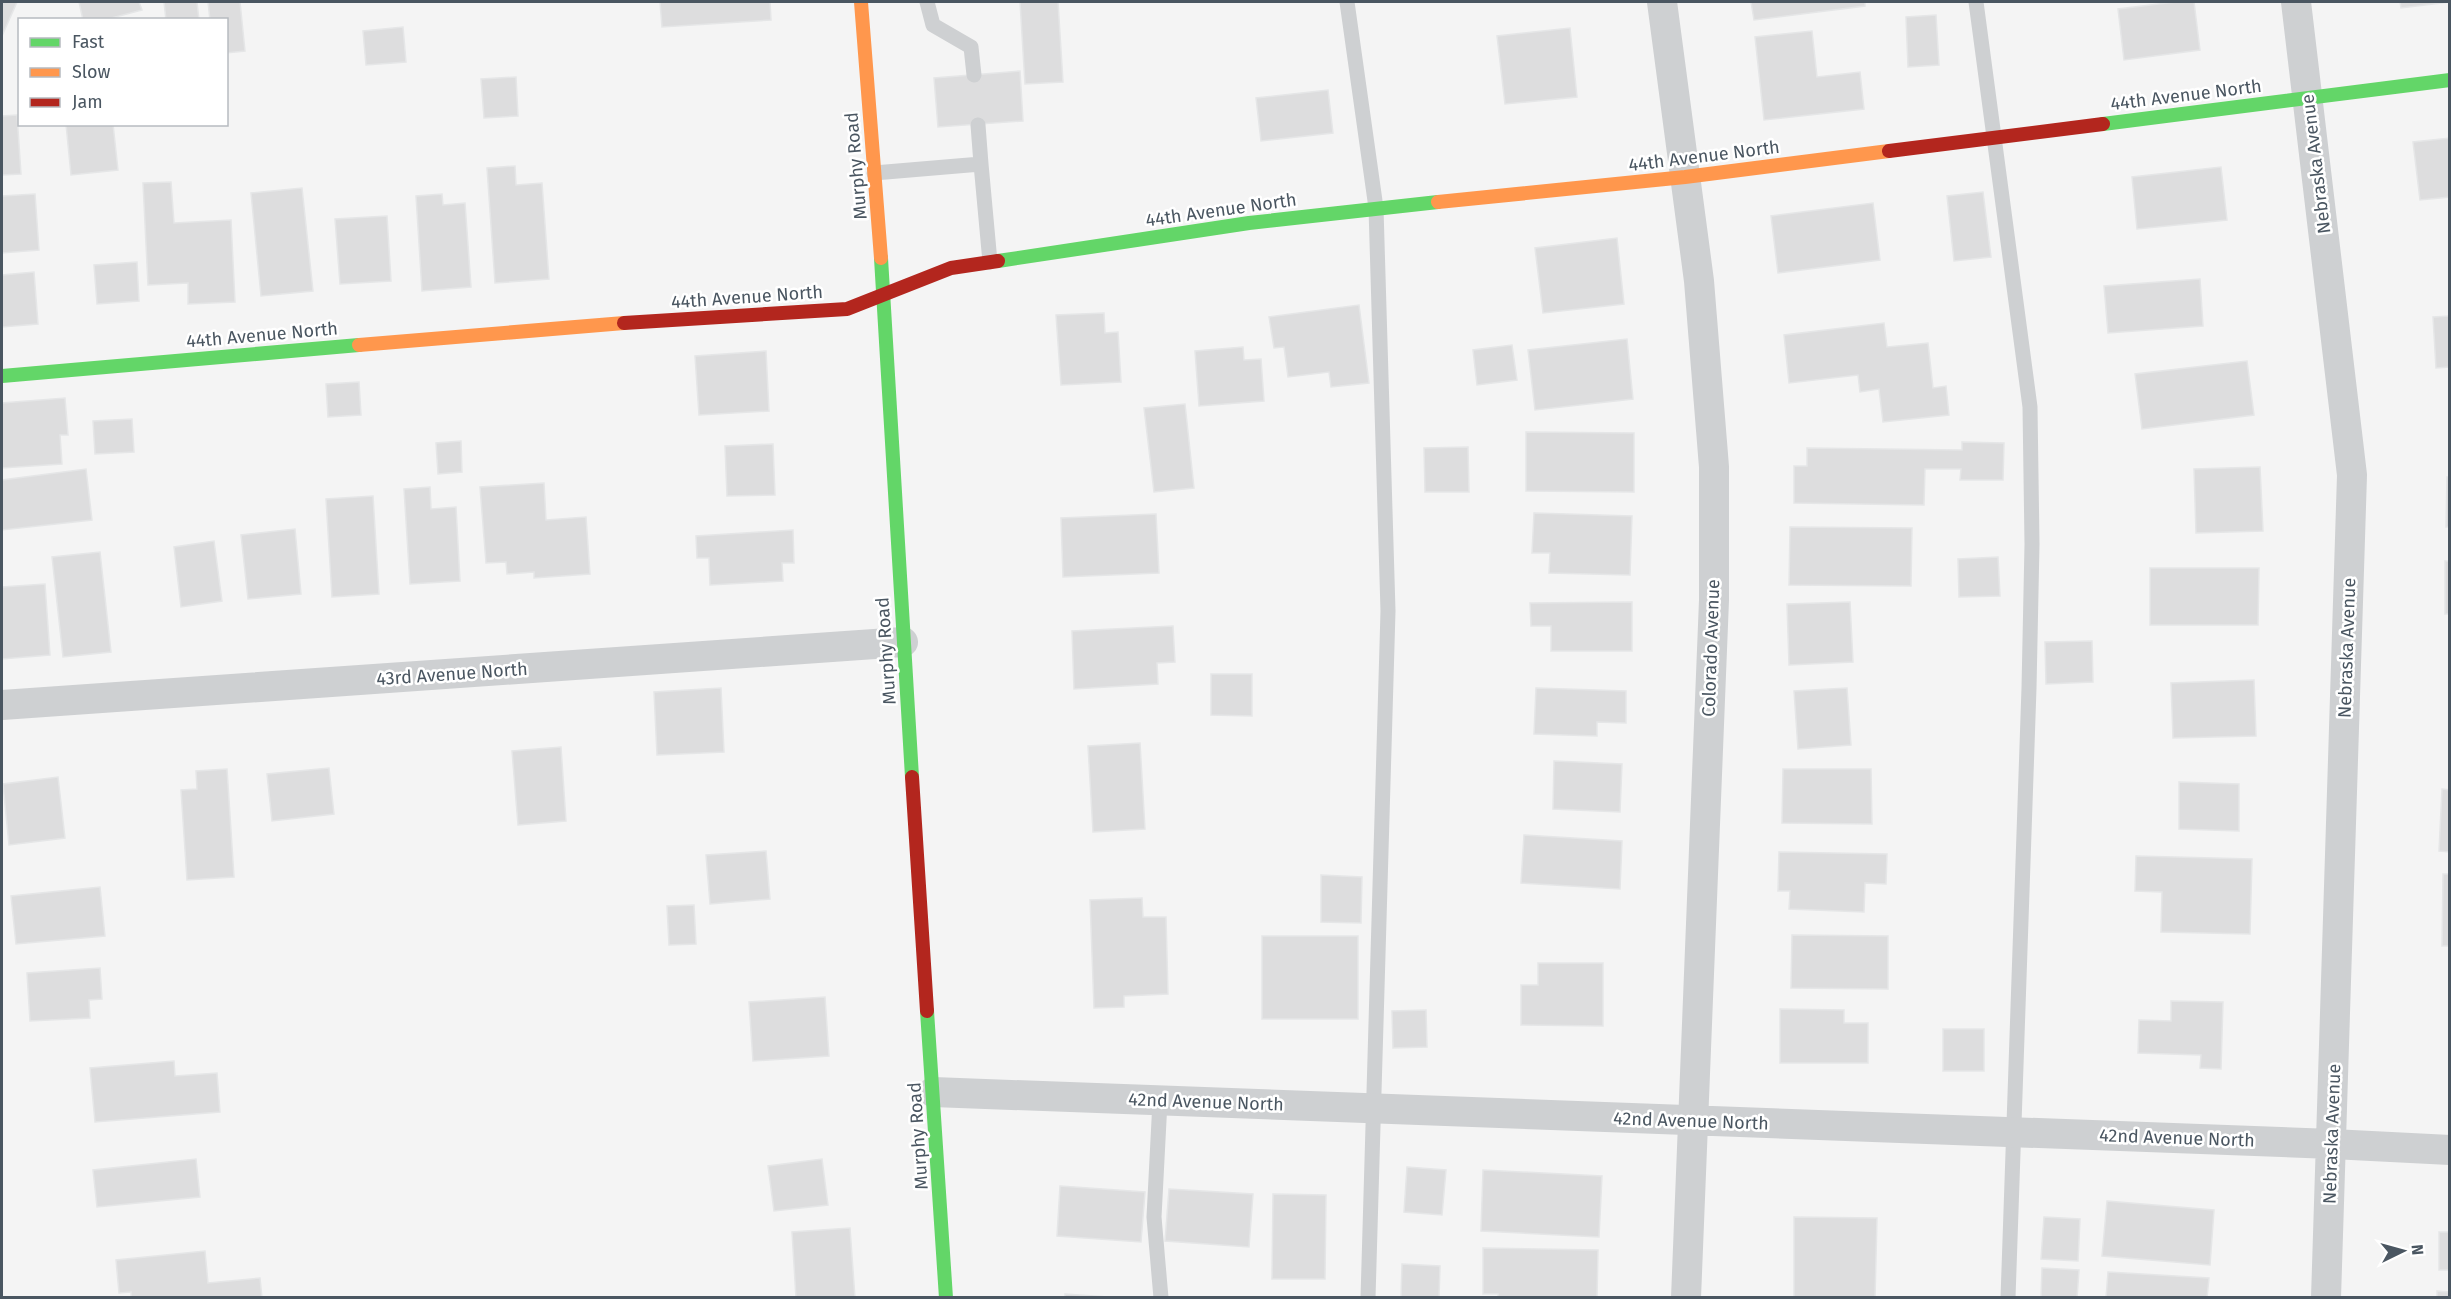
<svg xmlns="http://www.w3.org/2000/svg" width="2451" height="1299" viewBox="0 0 2451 1299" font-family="'Fira Sans',sans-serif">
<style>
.building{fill:#ddddde;stroke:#e5e6e7;stroke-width:1.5}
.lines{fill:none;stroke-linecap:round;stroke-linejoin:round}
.lane{stroke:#ced0d2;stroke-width:15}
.street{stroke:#ced0d2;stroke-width:30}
.fast{stroke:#63d668;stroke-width:14}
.slow{stroke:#ff974d;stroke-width:14}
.jam{stroke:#b3261e;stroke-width:14}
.labels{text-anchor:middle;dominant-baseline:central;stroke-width:5;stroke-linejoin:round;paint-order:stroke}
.street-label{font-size:18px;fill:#4a5661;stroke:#fff}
</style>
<rect width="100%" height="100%" fill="#f4f4f4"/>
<path class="building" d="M 2,2 L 17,2 L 2,36 Z
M 79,2 L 139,2 L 142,10 L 104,20 L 83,20 Z
M 164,2 L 197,2 L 199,20 L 166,20 Z
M 208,2 L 240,2 L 245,51 L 226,53 L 226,20 L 210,20 Z
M 660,2 L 770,2 L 771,20 L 662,27 Z
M 1020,2 L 1058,2 L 1063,82 L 1025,84 Z
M 1751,2 L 1865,2 L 1865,6 L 1754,20 Z
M 2175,2 L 2194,2 L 2200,50 L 2124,60 L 2118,9 Z
M 2400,2 L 2450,2 L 2401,8 Z
M 1936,15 L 1939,65 L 1908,67 L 1906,17 Z
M 403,27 L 406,62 L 366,65 L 363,31 Z
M 1570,28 L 1577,97 L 1505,104 L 1497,36 Z
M 1812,31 L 1817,77 L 1860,72 L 1864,109 L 1764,120 L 1755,37 Z
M 1020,71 L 1023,121 L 938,127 L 934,78 Z
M 516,77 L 518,116 L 484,118 L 481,79 Z
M 1328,90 L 1333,133 L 1261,141 L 1256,98 Z
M 17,115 L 21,174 L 2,175 L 2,116 Z
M 66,124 L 113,124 L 118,170 L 71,175 Z
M 2450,138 L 2450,197 L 2420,200 L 2413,142 Z
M 515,166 L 516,185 L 542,183 L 549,279 L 495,283 L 487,168 Z
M 2221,167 L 2227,220 L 2137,229 L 2132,177 Z
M 171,182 L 174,223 L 231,220 L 235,302 L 188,304 L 188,283 L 148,285 L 143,183 Z
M 302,188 L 313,291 L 261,296 L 251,193 Z
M 1983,192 L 1991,257 L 1954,261 L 1947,196 Z
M 35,194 L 39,250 L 2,253 L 2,196 Z
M 442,194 L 443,205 L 465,203 L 471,287 L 422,291 L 416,196 Z
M 1873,203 L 1880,260 L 1778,273 L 1771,216 Z
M 387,216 L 391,281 L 340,284 L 335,219 Z
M 1617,238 L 1624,304 L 1543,313 L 1535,248 Z
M 137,262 L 139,301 L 97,304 L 94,265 Z
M 34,272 L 38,324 L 2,327 L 2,275 Z
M 2200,279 L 2203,326 L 2108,333 L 2104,286 Z
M 1359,305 L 1369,383 L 1331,387 L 1329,372 L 1288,377 L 1284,347 L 1274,348 L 1269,317 Z
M 1104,313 L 1105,333 L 1118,332 L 1121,382 L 1061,385 L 1056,315 Z
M 2450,316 L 2450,367 L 2436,368 L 2433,317 Z
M 1884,323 L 1887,347 L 1928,343 L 1933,388 L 1946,386 L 1949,415 L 1883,422 L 1879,389 L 1860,392 L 1858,375 L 1789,383 L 1784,335 Z
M 1627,339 L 1633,399 L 1535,410 L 1528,350 Z
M 1512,345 L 1517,380 L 1477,385 L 1473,350 Z
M 1243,347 L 1244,360 L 1261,359 L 1264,401 L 1199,406 L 1195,351 Z
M 766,351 L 769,411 L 699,415 L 695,356 Z
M 2247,361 L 2254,415 L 2142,429 L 2135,374 Z
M 359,382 L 361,415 L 328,417 L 326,384 Z
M 65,398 L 68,435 L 60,435 L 62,464 L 2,468 L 2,403 Z
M 1185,404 L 1194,488 L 1154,492 L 1144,408 Z
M 132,419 L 134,452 L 95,454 L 93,421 Z
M 1526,432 L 1634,433 L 1634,492 L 1526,491 Z
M 461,441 L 462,472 L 438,474 L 436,443 Z
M 1962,442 L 2004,443 L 2003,480 L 1960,480 L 1961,469 L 1925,469 L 1924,505 L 1794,503 L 1794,466 L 1807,466 L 1807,448 L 1962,450 Z
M 773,444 L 775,495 L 727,496 L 725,446 Z
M 1468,447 L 1469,492 L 1425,492 L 1424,448 Z
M 2260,467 L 2263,531 L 2196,533 L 2194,469 Z
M 86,469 L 92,520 L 2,530 L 2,480 Z
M 2447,477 L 2450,477 L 2450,527 L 2446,527 Z
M 544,483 L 546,520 L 586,517 L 590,574 L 534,578 L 534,572 L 507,574 L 506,562 L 486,563 L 480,487 Z
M 430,487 L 431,509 L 456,507 L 460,581 L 410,584 L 404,489 Z
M 373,496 L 379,594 L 332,597 L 326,499 Z
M 1534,513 L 1632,516 L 1630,575 L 1549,573 L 1550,553 L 1532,553 Z
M 1156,514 L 1159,573 L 1063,577 L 1061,518 Z
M 1790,527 L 1912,528 L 1911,586 L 1789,585 Z
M 295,529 L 301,594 L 248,599 L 241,535 Z
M 793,530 L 794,563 L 782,563 L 783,581 L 710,585 L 709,558 L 697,558 L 696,536 Z
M 214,541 L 222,601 L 181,607 L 174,547 Z
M 100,552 L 111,652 L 63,657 L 52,557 Z
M 1998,557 L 2000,596 L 1959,597 L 1958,559 Z
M 2445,561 L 2450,561 L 2450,614 L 2445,614 Z
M 2150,568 L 2259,568 L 2258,625 L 2150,625 Z
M 45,584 L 50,655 L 2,659 L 2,587 Z
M 1632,602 L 1632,651 L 1551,651 L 1551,626 L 1531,626 L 1530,603 Z
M 1850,602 L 1853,662 L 1789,665 L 1787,604 Z
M 1173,626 L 1175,662 L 1157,663 L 1158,684 L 1074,689 L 1072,631 Z
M 2092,641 L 2093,682 L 2046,684 L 2045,642 Z
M 1211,674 L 1252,674 L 1252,716 L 1211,715 Z
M 2254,680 L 2256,736 L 2173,738 L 2171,683 Z
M 721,688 L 724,752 L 657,755 L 654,692 Z
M 1536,688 L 1626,691 L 1626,723 L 1597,722 L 1597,736 L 1534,734 Z
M 1847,688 L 1851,745 L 1798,749 L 1794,691 Z
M 1140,743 L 1145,829 L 1093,832 L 1088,746 Z
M 561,747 L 566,821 L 518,825 L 512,751 Z
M 1554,761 L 1622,764 L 1620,812 L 1553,809 Z
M 329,768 L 334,814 L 272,821 L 267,774 Z
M 227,769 L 234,877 L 187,880 L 181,790 L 197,789 L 196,771 Z
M 1783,769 L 1871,769 L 1872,824 L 1782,823 Z
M 58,777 L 65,838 L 9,845 L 3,784 Z
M 2179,782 L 2239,784 L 2239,831 L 2179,829 Z
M 2442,789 L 2450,790 L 2450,852 L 2439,851 Z
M 1524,835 L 1622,841 L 1620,889 L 1521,883 Z
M 766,851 L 770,899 L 710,904 L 706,855 Z
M 1779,852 L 1887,854 L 1886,884 L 1865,883 L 1864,912 L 1789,909 L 1790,891 L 1778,891 Z
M 2136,856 L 2252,859 L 2250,934 L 2161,932 L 2162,892 L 2135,891 Z
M 2443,874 L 2450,874 L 2450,946 L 2442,946 Z
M 1321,875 L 1362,877 L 1361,923 L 1321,922 Z
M 100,887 L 105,936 L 16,944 L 11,896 Z
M 1142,898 L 1143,917 L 1166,917 L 1168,994 L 1124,996 L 1124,1007 L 1094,1008 L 1090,900 Z
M 694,905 L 696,944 L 669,945 L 667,906 Z
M 1792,935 L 1888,936 L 1888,989 L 1791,988 Z
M 1262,936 L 1358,936 L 1358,1019 L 1262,1019 Z
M 1538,963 L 1603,963 L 1603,1026 L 1521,1025 L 1521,985 L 1538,985 Z
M 100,968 L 102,999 L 89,1000 L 90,1018 L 30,1021 L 27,973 Z
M 825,997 L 829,1056 L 753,1061 L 749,1002 Z
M 2171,1001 L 2223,1002 L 2221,1069 L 2200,1068 L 2201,1055 L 2138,1053 L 2139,1020 L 2171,1021 Z
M 1780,1009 L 1844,1010 L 1844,1023 L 1868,1023 L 1868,1063 L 1780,1063 Z
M 1426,1010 L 1427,1047 L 1393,1048 L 1392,1011 Z
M 1943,1029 L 1984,1029 L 1984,1071 L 1943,1071 Z
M 174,1061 L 175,1076 L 217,1073 L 220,1112 L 95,1122 L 90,1068 Z
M 196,1159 L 200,1197 L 97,1207 L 93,1170 Z
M 822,1159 L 828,1205 L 774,1211 L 768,1166 Z
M 1407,1167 L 1446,1170 L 1442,1215 L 1404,1212 Z
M 1483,1170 L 1602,1176 L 1599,1237 L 1481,1231 Z
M 1060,1186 L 1145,1192 L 1141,1242 L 1057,1236 Z
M 1169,1189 L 1253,1194 L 1249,1247 L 1165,1241 Z
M 1273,1194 L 1326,1195 L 1325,1279 L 1272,1279 Z
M 2107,1201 L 2214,1210 L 2210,1265 L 2102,1256 Z
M 1794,1217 L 1877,1218 L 1875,1298 L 1794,1298 Z
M 2044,1217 L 2080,1219 L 2078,1261 L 2041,1259 Z
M 850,1228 L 855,1298 L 796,1298 L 792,1232 Z
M 2439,1232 L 2450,1232 L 2450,1270 L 2439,1270 Z
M 1483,1248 L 1598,1250 L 1597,1298 L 1498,1298 L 1498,1294 L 1483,1294 Z
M 205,1251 L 208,1283 L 260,1278 L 262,1298 L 131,1298 L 131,1292 L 119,1293 L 116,1260 Z
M 1402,1264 L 1440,1266 L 1439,1298 L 1401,1298 Z
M 2042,1268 L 2079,1270 L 2077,1298 L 2041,1298 Z
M 2108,1272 L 2209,1278 L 2207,1298 L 2106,1298 Z
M 2437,1291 L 2450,1292 L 2450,1298 L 2437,1298 Z
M 1065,1294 L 1123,1298 L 1065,1298 Z"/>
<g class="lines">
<path class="lane" d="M 927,2 L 933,25 L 971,47 L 974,75
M 1347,2 L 1376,208 L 1388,611 L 1368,1298
M 1976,2 L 2030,407 L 2032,544 L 2029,688 L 2008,1298
M 981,164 L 990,262
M 874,173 L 981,164 L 978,125
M 1160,1101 L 1154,1217 L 1161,1298"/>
<path class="street" d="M 1662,2 L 1699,281 L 1714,467 L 1714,600 L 1686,1298
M 2296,2 L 2352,475 L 2326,1298
M 2,705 L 903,642
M 933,1092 L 2332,1144 L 2450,1150"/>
<path class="fast" d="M 2103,124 L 2450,80
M 881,258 L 912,777
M 998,261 L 1249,223 L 1438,202
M 2,376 L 359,345
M 927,1011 L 946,1298"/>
<path class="slow" d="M 861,2 L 881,258
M 1438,202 L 1685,177 L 1889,151
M 359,345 L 624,323"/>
<path class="jam" d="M 1889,151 L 2103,124
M 624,323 L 847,309 L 951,268 L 998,261
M 912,777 L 927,1011"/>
</g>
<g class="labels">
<g class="street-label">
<text transform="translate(2186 95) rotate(-7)">44th Avenue North</text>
<text transform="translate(1704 156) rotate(-7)">44th Avenue North</text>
<text transform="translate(2316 164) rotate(-97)">Nebraska Avenue</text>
<text transform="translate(856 166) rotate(-95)">Murphy Road</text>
<text transform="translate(1221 210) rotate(-8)">44th Avenue North</text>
<text transform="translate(747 297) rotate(-4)">44th Avenue North</text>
<text transform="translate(262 335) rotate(-5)">44th Avenue North</text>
<text transform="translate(1711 648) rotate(-88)">Colorado Avenue</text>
<text transform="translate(2347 648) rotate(-88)">Nebraska Avenue</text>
<text transform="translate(886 651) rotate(-94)">Murphy Road</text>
<text transform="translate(452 674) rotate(-4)">43rd Avenue North</text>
<text transform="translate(1206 1102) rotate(2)">42nd Avenue North</text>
<text transform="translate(1691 1121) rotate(2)">42nd Avenue North</text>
<text transform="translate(2332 1134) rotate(-88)">Nebraska Avenue</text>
<text transform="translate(918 1136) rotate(-94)">Murphy Road</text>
<text transform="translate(2177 1138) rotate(2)">42nd Avenue North</text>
</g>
</g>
<rect width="2451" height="1299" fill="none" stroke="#4a5661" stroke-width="6"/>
<rect x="18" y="18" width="210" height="108" fill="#ffffff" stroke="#b7bbc0" stroke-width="1.5"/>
<rect x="30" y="38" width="30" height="9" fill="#63d668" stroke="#b7bbc0" stroke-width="1.5"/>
<text x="72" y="48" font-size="18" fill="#4a5661">Fast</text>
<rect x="30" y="68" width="30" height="9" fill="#ff974d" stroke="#b7bbc0" stroke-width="1.5"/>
<text x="72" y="78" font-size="18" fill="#4a5661">Slow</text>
<rect x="30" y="98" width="30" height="9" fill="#b3261e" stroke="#b7bbc0" stroke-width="1.5"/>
<text x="72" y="108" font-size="18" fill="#4a5661">Jam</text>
<g transform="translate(2403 1251) rotate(85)" stroke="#ffffff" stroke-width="4.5" paint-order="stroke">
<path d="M0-4.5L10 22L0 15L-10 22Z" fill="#4a5661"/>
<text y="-9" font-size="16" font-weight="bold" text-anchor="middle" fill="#4a5661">N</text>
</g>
</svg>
